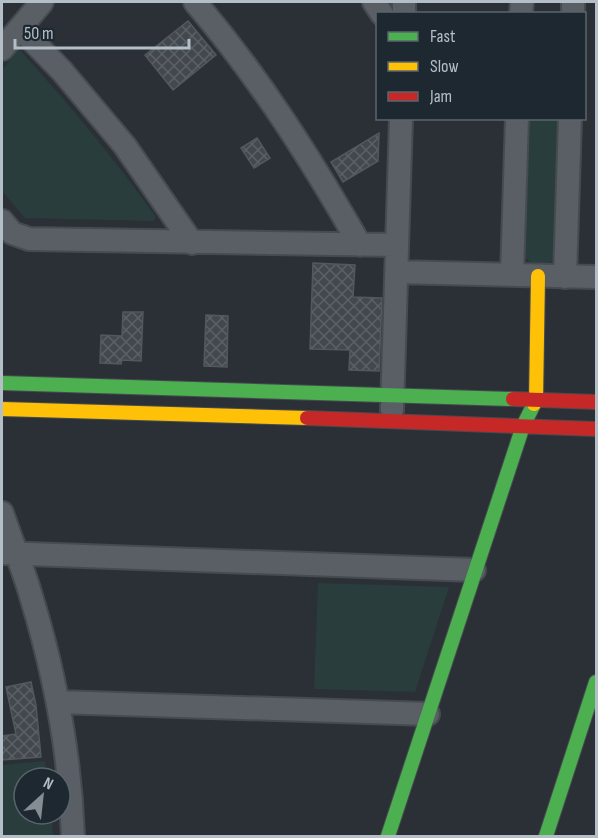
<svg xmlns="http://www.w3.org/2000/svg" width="598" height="838" viewBox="0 0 598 838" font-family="'Sofia Sans Condensed',sans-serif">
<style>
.park{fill:#283d3c}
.building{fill:url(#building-cross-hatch);stroke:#52585e;stroke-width:1.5}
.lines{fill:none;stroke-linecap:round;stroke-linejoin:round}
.street-casing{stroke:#464b4f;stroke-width:26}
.fast-casing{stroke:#464b4f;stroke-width:16}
.slow-casing{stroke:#464b4f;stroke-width:16}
.jam-casing{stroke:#464b4f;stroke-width:16}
.street{stroke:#595f65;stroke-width:22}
.fast{stroke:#4caf50;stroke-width:14}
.slow{stroke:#ffc107;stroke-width:14}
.jam{stroke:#c62828;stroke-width:14}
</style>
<defs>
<pattern id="building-cross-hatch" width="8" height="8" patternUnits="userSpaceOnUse" patternTransform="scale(1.5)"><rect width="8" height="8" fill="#42484d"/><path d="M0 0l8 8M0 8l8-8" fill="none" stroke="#5b6165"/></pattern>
</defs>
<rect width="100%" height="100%" fill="#2a3036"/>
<path class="park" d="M 19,49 C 68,103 113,157 156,217 L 154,221 L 25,218 L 2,191 L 2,70 Z
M 526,119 L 563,119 L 558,255 C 551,265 544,265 532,264 L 522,254 Z
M 318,583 L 449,587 L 415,692 L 314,689 Z
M 45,761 L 47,778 L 24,778 L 24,814 L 51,814 L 53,836 L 2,836 L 2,765 Z"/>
<path class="building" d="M 188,21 L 216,55 L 173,90 L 145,55 Z
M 379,133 L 378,161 L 343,182 L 331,162 Z
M 257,138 L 270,158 L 254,168 L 241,148 Z
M 313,263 L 355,265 L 353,297 L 382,298 L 379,371 L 349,370 L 350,350 L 310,349 Z
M 123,312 L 143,312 L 141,361 L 122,360 L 121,364 L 100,363 L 101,335 L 122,336 Z
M 206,315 L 228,316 L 227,367 L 204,366 Z
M 31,682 L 36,705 L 41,757 L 2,760 L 2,736 L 16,734 L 6,687 Z"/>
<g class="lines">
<defs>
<path id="street" d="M 195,2 C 259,77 311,159 360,245
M 374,2 L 382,14
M 404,14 L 404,2
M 521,14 L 522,2
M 573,14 L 573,2
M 20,28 L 62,71 L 125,146 L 192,243
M 2,49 L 42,2
M 2,221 L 12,233 L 29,239 L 397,245
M 397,272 L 596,277
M 512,275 L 517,118
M 565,277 L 570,118
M 392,410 L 401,118
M 2,513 C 11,540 23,568 31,596 C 55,674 70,754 73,836
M 2,553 L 474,570
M 58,702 L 428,714"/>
<path id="fast" d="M 2,383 L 513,399
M 388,836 L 523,426 L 534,404
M 546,836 L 596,682"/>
<path id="slow" d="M 534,404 L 536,400 L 538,276
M 2,409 L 307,418"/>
<path id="jam" d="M 513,399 L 596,402
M 307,418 L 596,429"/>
</defs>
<use href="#street" class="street-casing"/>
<use href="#fast" class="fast-casing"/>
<use href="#slow" class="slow-casing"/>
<use href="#jam" class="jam-casing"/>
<use href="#street" class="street"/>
<use href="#fast" class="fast"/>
<use href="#slow" class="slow"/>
<use href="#jam" class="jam"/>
</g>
<rect width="598" height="838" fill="none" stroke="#b4bec7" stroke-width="6"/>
<rect x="376" y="12" width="210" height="108" fill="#1e2831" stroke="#5a646d" stroke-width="1.5"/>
<rect x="388" y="32" width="30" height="9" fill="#4caf50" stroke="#5a646d" stroke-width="1.5"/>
<text x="430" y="42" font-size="18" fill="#b4bec7">Fast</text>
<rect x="388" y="62" width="30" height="9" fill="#ffc107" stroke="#5a646d" stroke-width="1.5"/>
<text x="430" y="72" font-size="18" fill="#b4bec7">Slow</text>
<rect x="388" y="92" width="30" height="9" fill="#c62828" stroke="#5a646d" stroke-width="1.5"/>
<text x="430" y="102" font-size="18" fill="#b4bec7">Jam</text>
<g transform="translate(42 796) rotate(27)"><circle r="28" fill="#1e2831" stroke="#5a646d" stroke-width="1.5"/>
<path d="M0-4.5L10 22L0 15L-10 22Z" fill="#848c94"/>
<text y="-9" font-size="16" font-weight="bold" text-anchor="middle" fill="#b4bec7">N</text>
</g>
<path d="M15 39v9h174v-9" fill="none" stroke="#b4bec7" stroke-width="3"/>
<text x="24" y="39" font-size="18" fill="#b4bec7" stroke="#1e2831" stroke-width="4.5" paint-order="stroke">50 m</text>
</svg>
